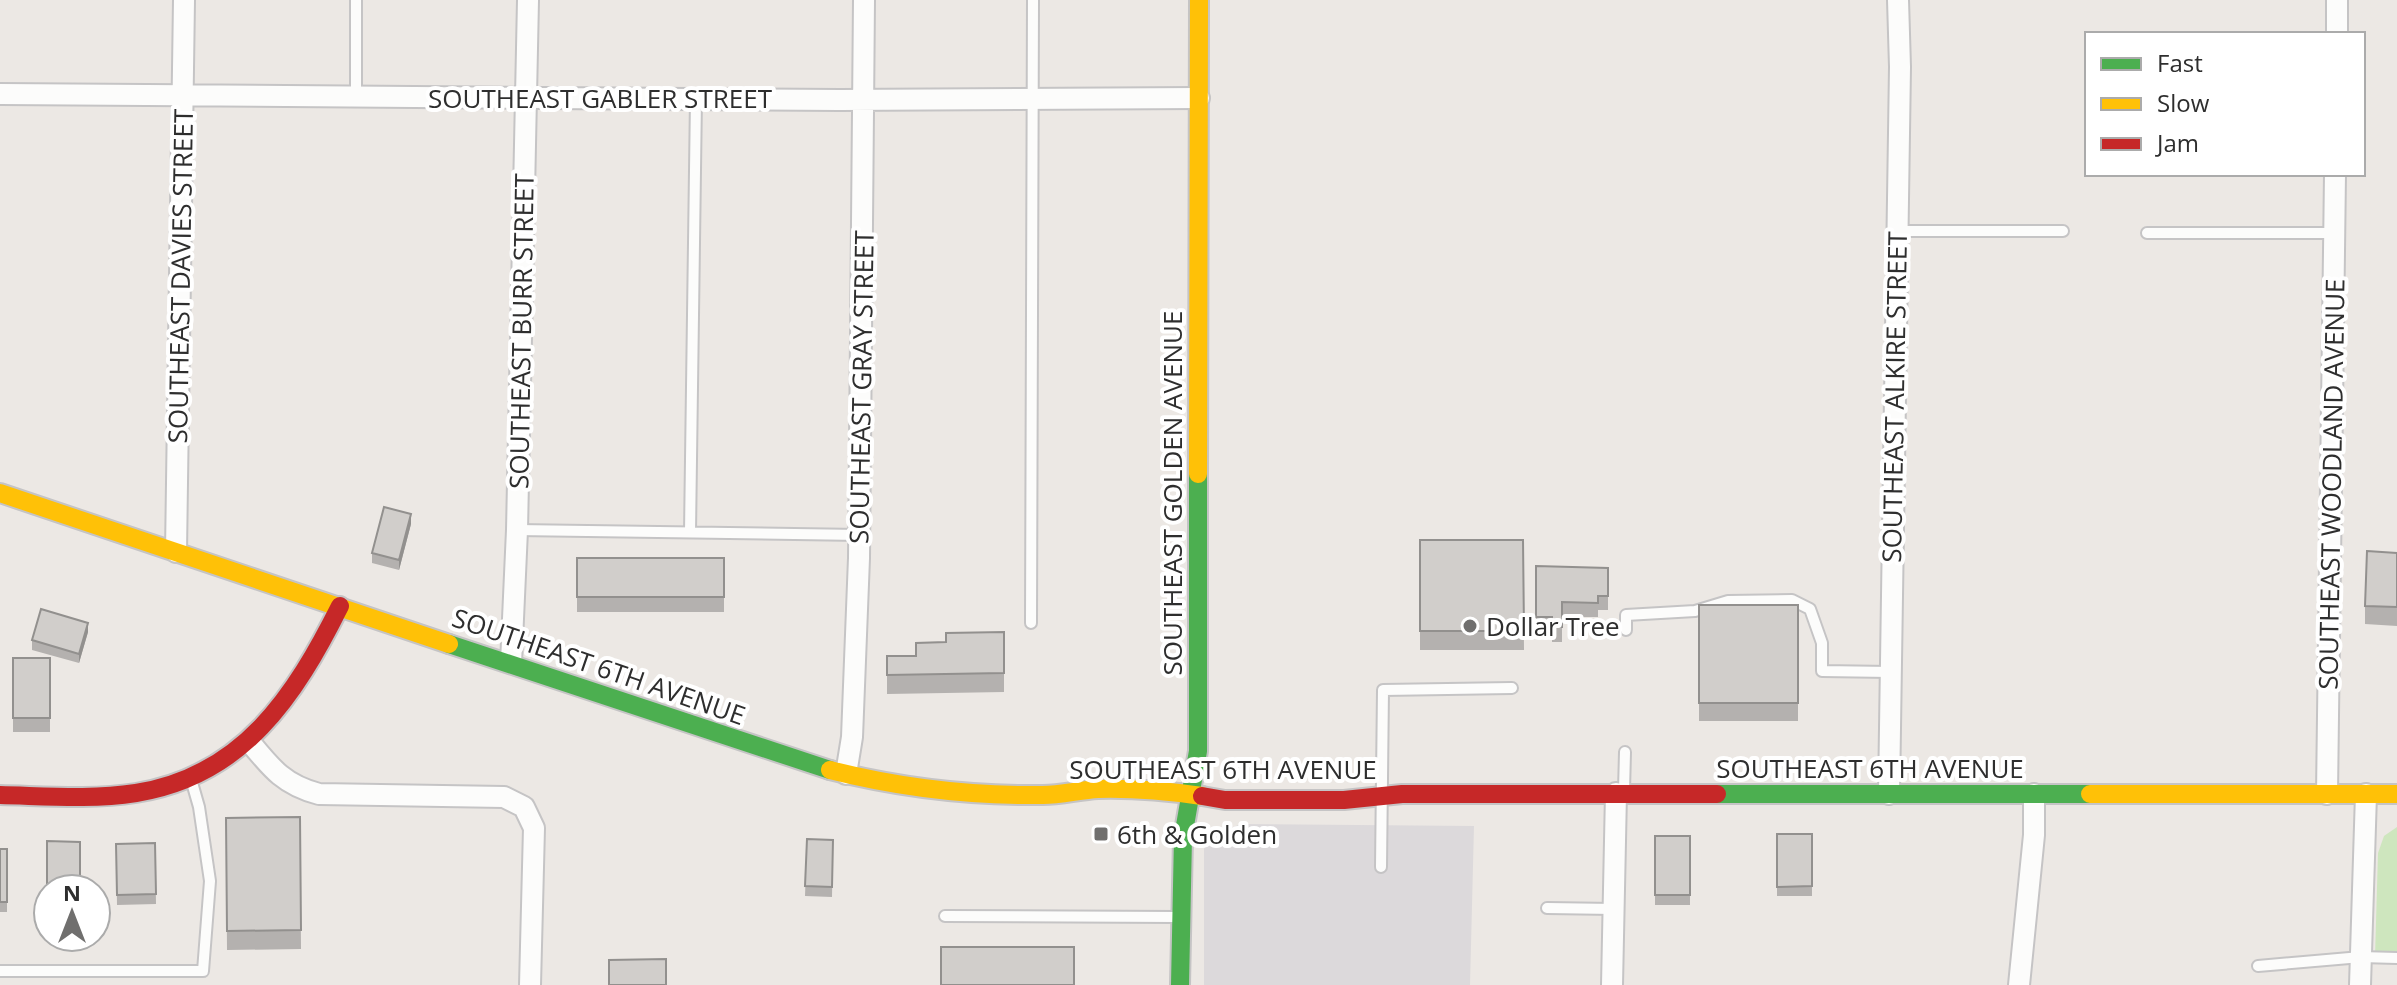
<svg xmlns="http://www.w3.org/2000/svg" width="2397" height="985" viewBox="0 0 2397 985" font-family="'Open Sans',sans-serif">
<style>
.industrial{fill:#dcd9db}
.grass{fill:#cee6be}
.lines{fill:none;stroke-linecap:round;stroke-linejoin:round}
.lane-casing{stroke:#c5c4c5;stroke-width:14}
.street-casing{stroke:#c5c4c5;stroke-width:24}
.fast-casing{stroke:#c5c4c5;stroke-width:22}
.slow-casing{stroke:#c5c4c5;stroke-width:22}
.jam-casing{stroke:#c5c4c5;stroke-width:22}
.lane{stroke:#fcfcfb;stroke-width:10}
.street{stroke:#fcfcfb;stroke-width:20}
.fast{stroke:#4caf50;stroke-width:18}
.slow{stroke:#ffc107;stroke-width:18}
.jam{stroke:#c62828;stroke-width:18}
.wall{fill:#b4b1af}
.shaded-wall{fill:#92908e}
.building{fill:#d1cecb;stroke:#92908e;stroke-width:2}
.poi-dot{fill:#706f6e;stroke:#fff;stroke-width:3}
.labels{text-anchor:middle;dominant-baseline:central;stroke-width:8;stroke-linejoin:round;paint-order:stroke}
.street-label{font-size:26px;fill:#2e2e2e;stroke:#fff}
.poi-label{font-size:26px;fill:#2e2e2e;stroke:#fff;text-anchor:start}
</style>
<rect width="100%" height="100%" fill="#ece8e4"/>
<path class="industrial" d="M 1241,824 L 1474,826 L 1470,985 L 1204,985 L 1204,849 L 1210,836 Z"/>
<path class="grass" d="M 2397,827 L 2397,958 L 2375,957 L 2378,853 L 2384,836 Z"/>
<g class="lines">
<defs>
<path id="lane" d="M 356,97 L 356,0
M 1897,231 L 2063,231
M 2147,233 L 2334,233
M 517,530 L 860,535
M 690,532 L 696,98
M 1031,623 L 1033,0
M 1626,630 L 1626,615 L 1695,611 L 1728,601 L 1792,600 L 1810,609 L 1822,643 L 1822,671 L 1890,672
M 1624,791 L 1625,752
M 1381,867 L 1383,690 L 1512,688
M 1547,908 L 1614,909
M 945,916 L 1178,917
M 2258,966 L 2361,957 L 2397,958
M 0,971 L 203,971 L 210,881 L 199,807 L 191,779"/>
<path id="street" d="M 2337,34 L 2337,0
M 0,94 L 840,100 L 1199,98
M 176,552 L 184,0
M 511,663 L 517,530 L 528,0
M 249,741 C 271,768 284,785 319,794 L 504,797 L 524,807 L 534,828 L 530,985
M 846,774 L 852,737 L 859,558 L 864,0
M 1889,794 L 1900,67 L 1898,0
M 2327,794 L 2335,174
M 1612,985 L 1616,793
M 2019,985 L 2034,835 L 2034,794
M 2360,985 L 2366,794"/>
<path id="fast" d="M 449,644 L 830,770
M 1717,794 L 2090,794
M 1180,985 L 1183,837 L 1198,751 L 1198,474"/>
<path id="slow" d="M 1198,474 L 1199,0
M 0,493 L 449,644
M 830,770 C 901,788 970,796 1043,795 C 1061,795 1080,790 1098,789 C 1133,788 1167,791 1202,796
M 2090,794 L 2397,794"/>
<path id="jam" d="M 0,795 C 45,796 91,800 136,793 C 243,776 295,696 340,606
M 1202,796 L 1225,800 L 1344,800 L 1402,794 L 1717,794"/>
</defs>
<use href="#lane" class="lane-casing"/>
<use href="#street" class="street-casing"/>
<use href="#fast" class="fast-casing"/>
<use href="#slow" class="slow-casing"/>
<use href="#jam" class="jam-casing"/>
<use href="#lane" class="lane"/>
<use href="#street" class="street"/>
<use href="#fast" class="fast"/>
<use href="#slow" class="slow"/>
<use href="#jam" class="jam"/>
</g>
<path class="wall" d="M 411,524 L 399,570 L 372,563 L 372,553 Z
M 1420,540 L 1523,540 L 1524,650 L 1420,650 Z
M 2397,553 L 2397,626 L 2365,624 L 2365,606 Z
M 577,558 L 724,558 L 724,612 L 577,612 Z
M 1536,566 L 1608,568 L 1608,610 L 1598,610 L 1598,617 L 1562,617 L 1562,642 L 1552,642 L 1552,632 L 1536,631 Z
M 1699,605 L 1798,605 L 1798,721 L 1699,721 Z
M 88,632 L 79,663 L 32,650 L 32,640 Z
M 1004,632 L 1004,692 L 887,694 L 887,656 L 916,656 L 946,642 Z
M 13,658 L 50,658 L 50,732 L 13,732 Z
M 300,817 L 301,949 L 227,950 L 226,818 Z
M 1777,834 L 1812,834 L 1812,896 L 1777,896 Z
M 1655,836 L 1690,836 L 1690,905 L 1655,905 Z
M 807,839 L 833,840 L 832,897 L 805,896 Z
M 155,843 L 156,904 L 117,905 L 116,844 Z
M 0,849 L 7,849 L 7,912 L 0,912 Z"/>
<path class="shaded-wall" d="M 411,514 L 411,524 L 399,570 L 399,560 Z
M 88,623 L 88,632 L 79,663 L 79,654 Z"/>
<path class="building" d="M 384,507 L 411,514 L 399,560 L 372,553 Z
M 1420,540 L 1523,540 L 1524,631 L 1420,631 Z
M 2367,551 L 2397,553 L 2397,607 L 2365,606 Z
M 577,558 L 724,558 L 724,597 L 577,597 Z
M 1536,566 L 1608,568 L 1608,596 L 1598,596 L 1598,603 L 1562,602 L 1562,627 L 1552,627 L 1552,617 L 1536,617 Z
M 1699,605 L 1798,605 L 1798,703 L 1699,703 Z
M 41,609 L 88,623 L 79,654 L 32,640 Z
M 1004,632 L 1004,673 L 887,675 L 887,656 L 916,656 L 916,643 L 946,642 L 946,633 Z
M 13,658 L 50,658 L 50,718 L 13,718 Z
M 300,817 L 301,930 L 227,931 L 226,818 Z
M 1777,834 L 1812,834 L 1812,886 L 1777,887 Z
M 1655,836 L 1690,836 L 1690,895 L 1655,895 Z
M 807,839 L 833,840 L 832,887 L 805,886 Z
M 47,841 L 80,842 L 80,889 L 48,889 L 48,892 L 47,892 Z
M 155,843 L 156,894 L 117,895 L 116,844 Z
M 0,849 L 7,849 L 7,902 L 0,902 Z
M 941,947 L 1074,947 L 1074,985 L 941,985 Z
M 666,959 L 666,985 L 609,985 L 609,960 Z"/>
<g class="poi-dot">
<circle cx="1470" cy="626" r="8"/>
<rect x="1093" y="826" width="16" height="16" rx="4"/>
</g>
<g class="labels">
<g class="street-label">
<text x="600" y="98">SOUTHEAST GABLER STREET</text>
<text transform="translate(180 276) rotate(-89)">SOUTHEAST DAVIES STREET</text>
<text transform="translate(521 331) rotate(-89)">SOUTHEAST BURR STREET</text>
<text transform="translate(861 387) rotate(-89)">SOUTHEAST GRAY STREET</text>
<text transform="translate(1894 397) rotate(-89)">SOUTHEAST ALKIRE STREET</text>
<text transform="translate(2331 484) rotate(-89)">SOUTHEAST WOODLAND AVENUE</text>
<text transform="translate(1172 493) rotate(-90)">SOUTHEAST GOLDEN AVENUE</text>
<text transform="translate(599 666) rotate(19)">SOUTHEAST 6TH AVENUE</text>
<text x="1870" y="768">SOUTHEAST 6TH AVENUE</text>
<text x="1223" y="769">SOUTHEAST 6TH AVENUE</text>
</g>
<g class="poi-label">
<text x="1486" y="626">Dollar Tree</text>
<text x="1117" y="834">6th &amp; Golden</text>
</g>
</g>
<rect x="2085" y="32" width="280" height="144" fill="#ffffff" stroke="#ababab" stroke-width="2"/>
<rect x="2101" y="58" width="40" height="12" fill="#4caf50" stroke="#ababab" stroke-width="2"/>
<text x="2157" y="72" font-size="24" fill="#2e2e2e">Fast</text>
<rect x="2101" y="98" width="40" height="12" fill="#ffc107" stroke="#ababab" stroke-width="2"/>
<text x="2157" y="112" font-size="24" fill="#2e2e2e">Slow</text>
<rect x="2101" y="138" width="40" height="12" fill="#c62828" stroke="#ababab" stroke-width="2"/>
<text x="2157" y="152" font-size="24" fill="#2e2e2e">Jam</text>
<g transform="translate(72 913)"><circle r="38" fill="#ffffff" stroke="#ababab" stroke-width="2"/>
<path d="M0-6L14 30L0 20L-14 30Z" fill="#706f6e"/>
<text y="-12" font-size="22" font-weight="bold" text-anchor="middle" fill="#2e2e2e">N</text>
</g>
</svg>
